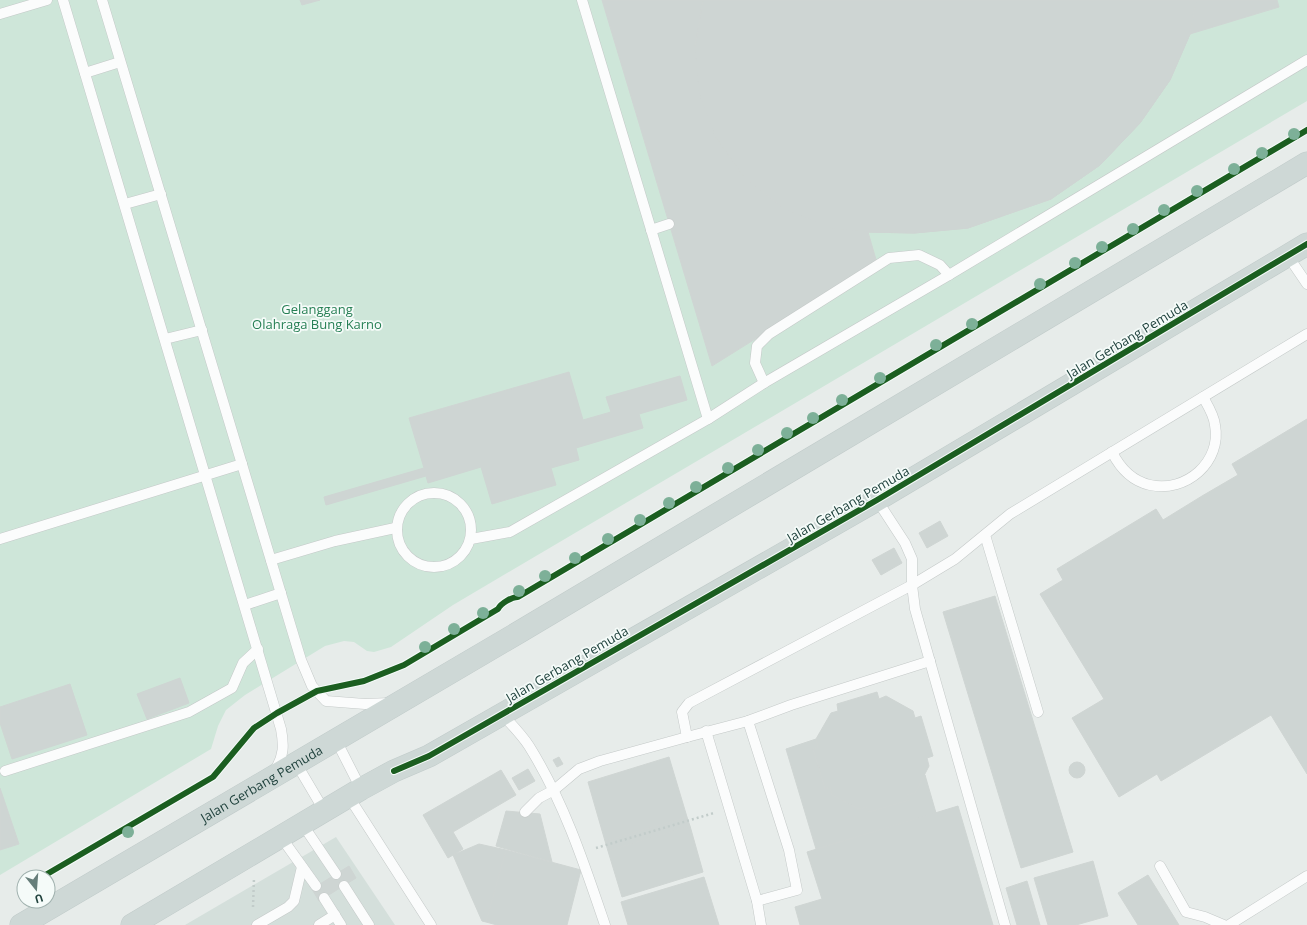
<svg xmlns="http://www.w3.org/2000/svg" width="1307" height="925" viewBox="0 0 1307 925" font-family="'Open Sans',sans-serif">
<rect width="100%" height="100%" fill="#e7ecea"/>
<!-- built -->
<path fill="#d4dfdb" d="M 336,837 L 395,925 L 185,925 Z"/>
<!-- green -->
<path fill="#cee6d9" d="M 0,0 L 1307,0 L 1307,101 L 453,605 L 391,647 L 374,652 L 367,651 L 354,642 L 344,641 L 325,646 L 245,695 L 226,710 L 218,726 L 211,749 L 0,875 Z"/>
<!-- building -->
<g fill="#ced5d3" stroke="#cfd5d3">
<path d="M 300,0 L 320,0 L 302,5 Z"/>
<path d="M 602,0 L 1277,0 L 1279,7 L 1190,34 L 1170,80 L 1140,123 L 1100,165 L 1051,199 L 968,228 L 914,233 L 868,232 L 877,263 L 712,366 Z"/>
<path d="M 703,0 L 1196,0 L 1190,34 L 1170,80 L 1140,123 L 1100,165 L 1051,199 L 968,228 L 914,233 L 868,232 L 831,228 L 784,209 L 744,177 L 715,136 L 699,93 L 695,47 Z"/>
<path d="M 569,372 L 583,420 L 611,412 L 606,397 L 680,376 L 687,400 L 639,414 L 643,428 L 576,448 L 579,460 L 551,468 L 556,485 L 492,504 L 481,467 L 428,483 L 426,476 L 326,505 L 324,497 L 424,468 L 409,418 Z"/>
<path d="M 1307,419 L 1307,774 L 1271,715 L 1161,781 L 1157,774 L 1119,797 L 1072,718 L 1104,699 L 1040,594 L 1063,580 L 1057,569 L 1156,509 L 1163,520 L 1202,496 L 1238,475 L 1232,464 Z"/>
<path d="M 940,521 L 948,536 L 927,548 L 919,533 Z"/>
<path d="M 894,548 L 902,563 L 881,575 L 872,560 Z"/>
<path d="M 995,596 L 1073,852 L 1021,868 L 943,612 Z"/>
<path d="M 180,678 L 189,703 L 147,719 L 137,694 Z"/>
<path d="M 70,684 L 87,735 L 12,759 L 0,723 L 0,707 Z"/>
<path d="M 877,692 L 879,699 L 886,696 L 913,711 L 915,718 L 921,716 L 933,756 L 927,758 L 929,766 L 915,793 L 907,795 L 909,800 L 869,812 L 867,807 L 859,809 L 832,795 L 830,787 L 825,789 L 813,749 L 818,747 L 816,739 L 831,713 L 838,711 L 837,704 Z"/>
<path d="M 816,739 L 818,747 L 813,749 L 825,789 L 830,787 L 832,795 L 859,809 L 867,807 L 869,812 L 909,800 L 907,795 L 915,793 L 925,775 L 936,813 L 816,849 L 786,749 Z"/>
<path d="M 559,757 L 563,764 L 557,767 L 553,760 Z"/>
<path d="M 669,757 L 687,817 L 605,841 L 588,782 Z"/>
<circle cx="1077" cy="770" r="8"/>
<path d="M 528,769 L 535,781 L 519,790 L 512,778 Z"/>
<path d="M 501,770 L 516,795 L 453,832 L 463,849 L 448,858 L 423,815 Z"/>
<path d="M 0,788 L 19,844 L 0,850 Z"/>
<path d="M 958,806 L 993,925 L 800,925 L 795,907 L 822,899 L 807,852 Z"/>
<path d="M 506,811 L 540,814 L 552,862 L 496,846 Z"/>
<path d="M 687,817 L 690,826 L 608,851 L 605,841 Z"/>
<path d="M 690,826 L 703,872 L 622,897 L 608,851 Z"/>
<path d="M 479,844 L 506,850 L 486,922 L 482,921 L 453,855 Z"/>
<path d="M 506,850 L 581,870 L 567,925 L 497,925 L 486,922 Z"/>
<path d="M 1093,861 L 1108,916 L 1076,925 L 1048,925 L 1034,878 Z"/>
<path d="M 349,866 L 356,878 L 319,901 L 312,889 Z"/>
<path d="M 1148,875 L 1179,925 L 1138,925 L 1118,893 Z"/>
<path d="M 704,877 L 719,925 L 628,925 L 621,902 Z"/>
<path d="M 1027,881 L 1040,925 L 1017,925 L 1006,888 Z"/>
</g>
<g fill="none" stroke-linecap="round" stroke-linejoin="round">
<!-- service casing -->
<g stroke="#c4c9c8" stroke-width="11">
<g id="service">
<path d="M 63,0 L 281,729 C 284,745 284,756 275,770"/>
<path d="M 102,0 L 301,660 L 312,686 L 326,701 L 365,704 L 390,703"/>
<path d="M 582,0 L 708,419"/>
<path d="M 0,14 L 47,0"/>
<path d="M 85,73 L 120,62"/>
<path d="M 125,204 L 161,194"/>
<path d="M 651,230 L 669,224"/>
<path d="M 1288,256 L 1307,284"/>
<path d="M 165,339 L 202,330"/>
<path d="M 764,383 L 755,363 L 757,346 L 769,334 L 889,258 L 919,255 L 940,265 L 949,275"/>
<path d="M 1112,452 C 1120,468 1132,481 1150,485 C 1186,493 1222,462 1215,425 C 1214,415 1208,406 1203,397"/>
<circle cx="434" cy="530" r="37"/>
<path d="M 877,500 L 905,543 L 912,559 L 912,585 L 915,609 L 1005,925"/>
<path d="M 985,535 L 1038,712"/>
<path d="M 0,539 L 242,464"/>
<path d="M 471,539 L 510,532 L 708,419 L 764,383 L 949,275 L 1307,60"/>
<path d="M 271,560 L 335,541 L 395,528"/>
<path d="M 245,605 L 281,593"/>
<path d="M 502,714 C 511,724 522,735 529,746 C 564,802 584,863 605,925"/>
<path d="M 748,721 L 789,850 L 797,890 L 757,901"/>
<path d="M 706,731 L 757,901 L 761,925"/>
<path d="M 687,737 L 748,721 L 791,705 L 930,661"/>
<path d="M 336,740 L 361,789"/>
<path d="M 296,763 L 325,812"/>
<path d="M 5,771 L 189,712 L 232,688 L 243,663 L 258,649"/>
<path d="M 349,797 L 431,925"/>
<path d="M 525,812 L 539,798 L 554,790 L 579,769 L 600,761 L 687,737 L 682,712 L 689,703 L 912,585 L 955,559 L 1010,514 L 1307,334"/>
<path d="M 303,825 L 336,874"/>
<path d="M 281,837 L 316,886"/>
<path d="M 1160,866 L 1186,912 L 1205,917 L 1224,925"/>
<path d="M 344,886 L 369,925"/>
<path d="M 324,898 L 341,925"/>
<path d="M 257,925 L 288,907 L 294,901 L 302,867"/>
<path d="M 319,925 L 335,915"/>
<path d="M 1229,925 L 1307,876"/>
</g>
</g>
<!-- primary casing -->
<g stroke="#c1cbca" stroke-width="23">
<g id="primary">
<path id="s1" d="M 21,925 L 521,631 L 1307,163"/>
<path d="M 132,925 L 361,789 L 394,771 L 429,756 L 877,500 L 1307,244"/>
</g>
</g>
<!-- path -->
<g stroke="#c2ccca" stroke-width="2.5" stroke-dasharray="2 3" stroke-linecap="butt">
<path d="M 596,848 L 714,813"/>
<path d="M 253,907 L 254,878"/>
</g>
<!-- service -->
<use href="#service" stroke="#fbfcfc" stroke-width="10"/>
<!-- primary -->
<use href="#primary" stroke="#ced8d6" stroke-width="22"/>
<!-- cycleway casing -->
<g stroke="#f5fbf9" stroke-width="8">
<g id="cycleway">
<path d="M 394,771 L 429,756 L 877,500 L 1307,244"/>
<path d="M 42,877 L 213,777 L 254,728 L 277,713 L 317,691 L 364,681 L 404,665 L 498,609 C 501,603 512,597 518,597 L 1307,130"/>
</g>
</g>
<!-- cycleway -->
<use href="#cycleway" stroke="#1b5e20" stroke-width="6"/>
</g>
<!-- trees -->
<g fill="#7db098">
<circle cx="1294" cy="134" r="6"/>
<circle cx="1262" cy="153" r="6"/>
<circle cx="1234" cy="169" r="6"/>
<circle cx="1197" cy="191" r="6"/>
<circle cx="1164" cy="210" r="6"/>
<circle cx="1133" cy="229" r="6"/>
<circle cx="1102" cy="247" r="6"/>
<circle cx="1075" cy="263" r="6"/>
<circle cx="1040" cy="284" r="6"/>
<circle cx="972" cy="324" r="6"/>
<circle cx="936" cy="345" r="6"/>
<circle cx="880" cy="378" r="6"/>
<circle cx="842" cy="400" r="6"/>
<circle cx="813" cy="418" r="6"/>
<circle cx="787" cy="433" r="6"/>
<circle cx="758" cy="450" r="6"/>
<circle cx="728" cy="468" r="6"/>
<circle cx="696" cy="487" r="6"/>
<circle cx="669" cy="503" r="6"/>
<circle cx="640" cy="520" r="6"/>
<circle cx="608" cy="539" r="6"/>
<circle cx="575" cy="558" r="6"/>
<circle cx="545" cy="576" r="6"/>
<circle cx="519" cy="591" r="6"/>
<circle cx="483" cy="613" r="6"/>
<circle cx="454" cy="629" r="6"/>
<circle cx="425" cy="647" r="6"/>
<circle cx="128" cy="832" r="6"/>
</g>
<g text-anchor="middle" stroke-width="3.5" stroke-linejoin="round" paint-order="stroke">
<!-- park labels -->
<g font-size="13" fill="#267f54" stroke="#f5fbf9">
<text x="317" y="314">Gelanggang<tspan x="317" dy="15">Olahraga Bung Karno</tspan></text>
</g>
<!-- street labels -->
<g font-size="13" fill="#21433e" stroke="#f5fbf9">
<text transform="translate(1127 339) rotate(-31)" y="5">Jalan Gerbang Pemuda</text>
<text transform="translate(848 504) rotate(-30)" y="5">Jalan Gerbang Pemuda</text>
<text transform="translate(567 664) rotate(-30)" y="5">Jalan Gerbang Pemuda</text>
<text dy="5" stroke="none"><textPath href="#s1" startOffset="279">Jalan Gerbang Pemuda</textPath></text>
</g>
</g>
<!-- north arrow -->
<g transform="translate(36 889) rotate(163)"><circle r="19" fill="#f5fbf9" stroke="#a0b1ae"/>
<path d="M0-3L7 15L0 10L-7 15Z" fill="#667e7a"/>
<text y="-6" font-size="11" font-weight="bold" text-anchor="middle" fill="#21433e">U</text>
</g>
</svg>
